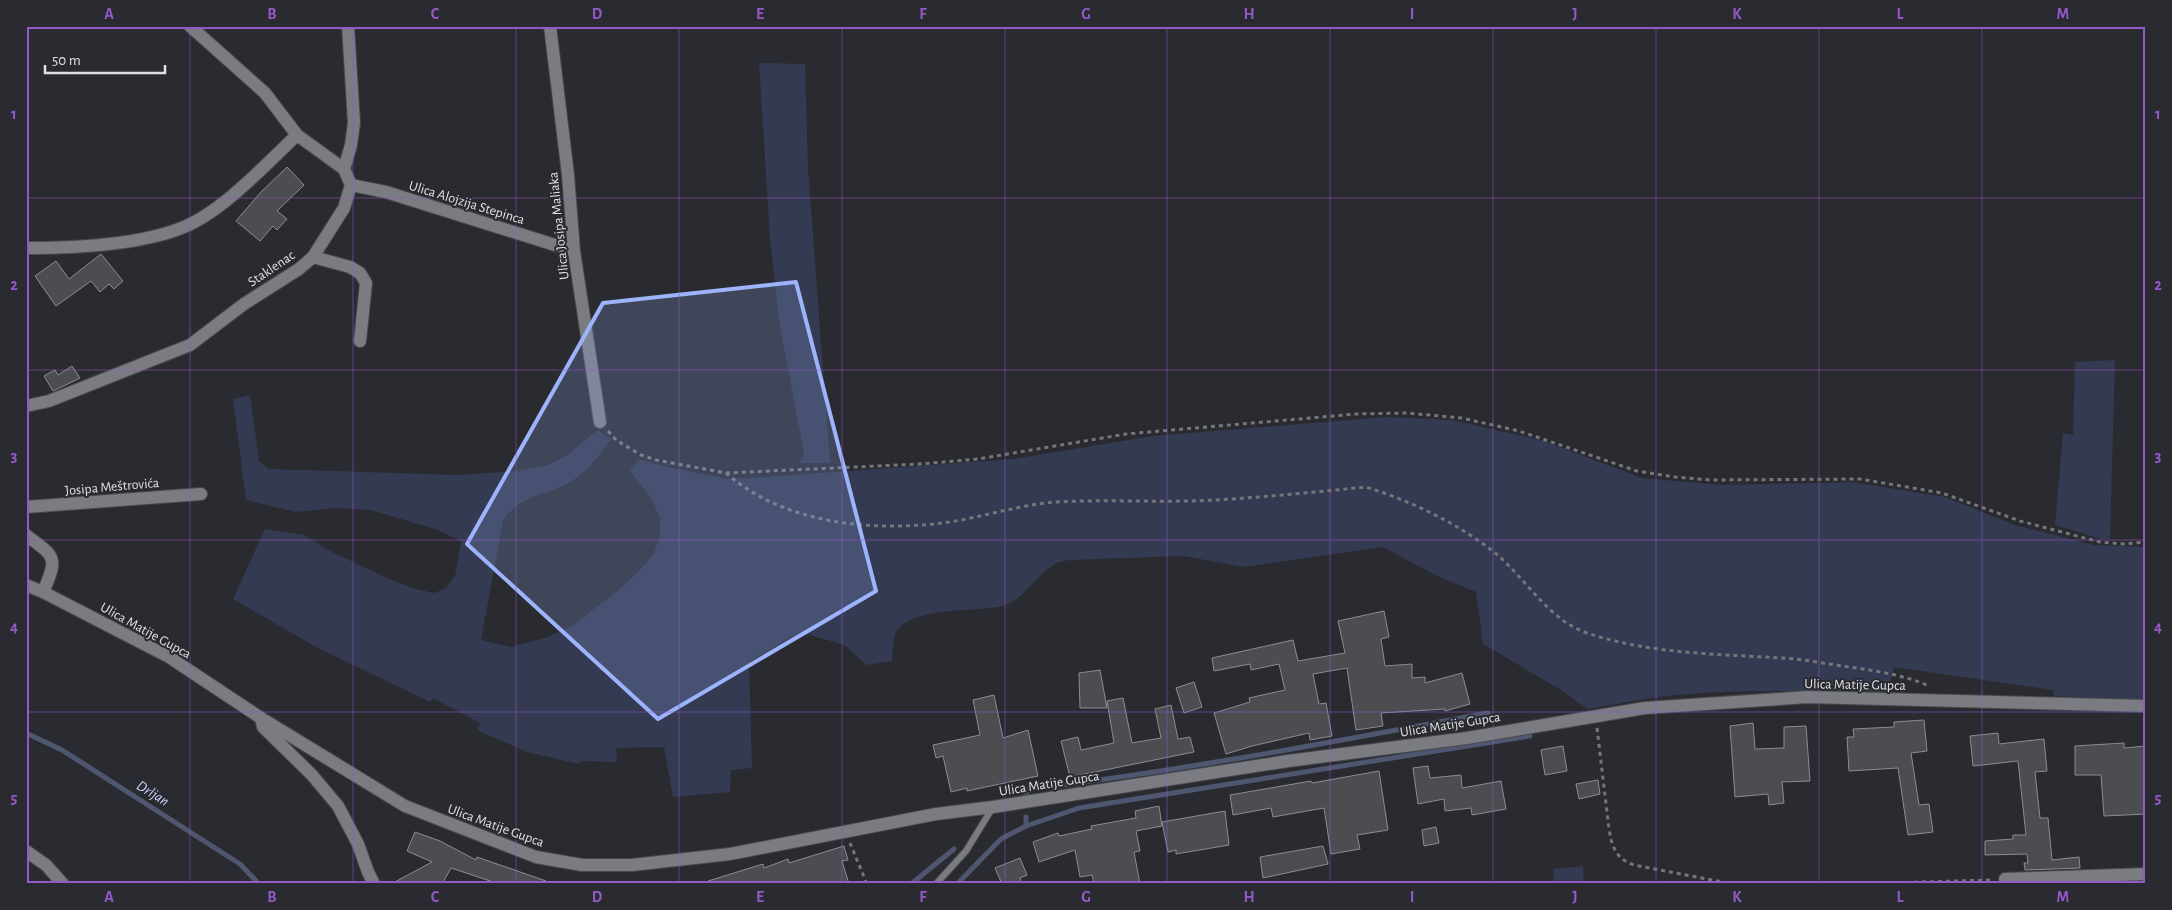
<svg xmlns="http://www.w3.org/2000/svg" width="2172" height="910" viewBox="0 0 2172 910" font-family="'Alegreya Sans',sans-serif">
<rect width="100%" height="100%" fill="#2a2b30"/>
<!-- green -->
<g fill="#333a51">
<path d="M 759,63 L 805,64 L 808,168 L 830,463 L 799,463 L 804,455 L 803,447 L 780,327 L 770,240 Z"/>
<path d="M 2115,360 L 2110,539 L 2101,539 L 2055,525 L 2063,433 L 2073,435 L 2075,362 Z"/>
<path d="M 250,395 L 259,461 L 269,469 L 457,475 L 518,471 L 548,465 L 566,456 L 598,430 L 611,439 C 598,456 587,473 568,483 C 543,497 520,494 503,521 L 481,640 L 510,647 L 545,638 L 572,626 L 620,589 L 642,568 L 654,553 L 660,537 L 660,518 L 653,501 L 630,470 L 639,459 L 667,467 L 728,479 L 779,476 L 1013,459 L 1153,436 L 1386,417 L 1451,420 L 1541,440 L 1642,478 L 1722,485 L 1853,482 L 1945,497 L 2015,525 L 2094,545 L 2146,547 L 2146,700 L 2054,696 L 2053,690 L 1894,667 L 1887,695 C 1822,691 1755,689 1689,694 C 1655,696 1621,704 1587,709 L 1561,690 L 1483,644 L 1476,592 L 1437,576 L 1383,547 L 1244,567 L 1183,556 L 1070,560 C 1064,561 1056,562 1052,566 C 1034,578 1024,600 1002,606 C 976,613 907,605 895,635 C 892,642 893,654 892,661 L 866,665 L 845,645 L 806,634 L 792,636 L 749,662 L 752,768 L 731,770 L 730,792 L 673,797 L 664,747 L 616,748 L 617,762 L 582,761 L 579,764 L 527,752 L 477,730 L 480,723 L 433,698 L 430,702 L 316,647 L 233,599 L 265,529 L 304,535 L 330,551 L 387,578 L 416,589 L 434,593 L 446,588 L 455,576 L 461,541 L 438,530 L 371,510 L 336,508 L 296,512 L 246,500 L 233,399 Z"/>
<path d="M 1583,866 L 1584,884 L 1554,884 L 1553,869 Z"/>
</g>
<g fill="none" stroke-linecap="round" stroke-linejoin="round">
<!-- stream -->
<g stroke="#4f5770" stroke-width="5">
<path d="M 26,733 L 62,750 L 240,864 L 259,884"/>
<path d="M 1026,794 L 1029,789 C 1183,771 1336,741 1488,713"/>
<path d="M 1026,817 L 1026,826"/>
<path d="M 911,884 L 954,849"/>
<path d="M 957,884 L 1001,839 L 1026,826 L 1079,808 L 1530,736"/>
</g>
</g>
<!-- building -->
<g fill="#4b4d51" stroke="#8b8d92">
<path d="M 287,167 L 304,185 L 277,211 L 287,219 L 277,230 L 273,226 L 260,241 L 236,221 L 261,192 Z"/>
<path d="M 101,254 L 123,281 L 114,289 L 109,284 L 100,292 L 91,281 L 56,306 L 35,276 L 56,261 L 69,279 Z"/>
<path d="M 72,366 L 80,378 L 53,391 L 44,376 L 55,370 L 58,375 Z"/>
<path d="M 1384,611 L 1389,637 L 1381,639 L 1385,666 L 1412,664 L 1412,678 L 1425,677 L 1425,683 L 1462,673 L 1470,704 L 1445,711 L 1445,709 L 1381,713 L 1383,726 L 1356,730 L 1347,668 L 1313,674 L 1319,704 L 1326,703 L 1332,736 L 1310,740 L 1309,733 L 1252,746 L 1226,754 L 1214,713 L 1250,702 L 1249,698 L 1285,690 L 1279,664 L 1251,670 L 1250,664 L 1214,671 L 1212,658 L 1293,640 L 1298,661 L 1345,653 L 1338,621 Z"/>
<path d="M 1100,670 L 1107,708 L 1080,708 L 1079,673 Z"/>
<path d="M 1194,682 L 1202,707 L 1184,713 L 1176,688 Z"/>
<path d="M 994,695 L 1003,738 L 1028,730 L 1038,776 L 967,791 L 967,788 L 951,792 L 943,756 L 936,758 L 933,745 L 980,735 L 973,700 Z"/>
<path d="M 1123,698 L 1132,743 L 1161,738 L 1155,709 L 1171,705 L 1178,739 L 1190,737 L 1194,752 L 1070,777 L 1061,741 L 1078,737 L 1081,750 L 1114,743 L 1107,701 Z"/>
<path d="M 1924,720 L 1927,751 L 1911,753 L 1919,805 L 1929,804 L 1933,832 L 1908,835 L 1898,768 L 1849,771 L 1847,737 L 1854,737 L 1853,729 L 1894,727 L 1894,722 Z"/>
<path d="M 1753,723 L 1755,749 L 1784,748 L 1784,727 L 1806,726 L 1810,781 L 1782,782 L 1784,803 L 1769,805 L 1768,794 L 1735,797 L 1730,726 Z"/>
<path d="M 1998,733 L 1999,744 L 2044,739 L 2047,771 L 2035,772 L 2040,818 L 2048,818 L 2052,860 L 2079,857 L 2080,868 L 2025,870 L 2024,863 L 2028,863 L 2027,854 L 1985,855 L 1985,841 L 2013,839 L 2013,835 L 2026,835 L 2018,761 L 1973,766 L 1970,736 Z"/>
<path d="M 2124,743 L 2124,748 L 2146,746 L 2146,814 L 2104,816 L 2101,775 L 2075,775 L 2075,746 Z"/>
<path d="M 1563,746 L 1567,771 L 1545,775 L 1541,750 Z"/>
<path d="M 1428,766 L 1430,778 L 1461,775 L 1462,788 L 1501,781 L 1506,809 L 1472,815 L 1471,808 L 1445,811 L 1444,799 L 1418,804 L 1413,768 Z"/>
<path d="M 1379,771 L 1388,830 L 1357,835 L 1360,849 L 1331,854 L 1324,808 L 1273,817 L 1271,808 L 1233,815 L 1230,795 L 1311,781 L 1312,783 Z"/>
<path d="M 1598,780 L 1600,794 L 1579,799 L 1576,784 Z"/>
<path d="M 1159,806 L 1162,826 L 1136,831 L 1140,851 L 1134,852 L 1140,884 L 1094,884 L 1092,875 L 1080,877 L 1075,850 L 1039,862 L 1033,842 L 1058,833 L 1059,836 L 1092,829 L 1091,826 L 1136,818 L 1135,811 Z"/>
<path d="M 1225,811 L 1229,845 L 1176,854 L 1176,850 L 1168,852 L 1162,822 Z"/>
<path d="M 1436,827 L 1439,843 L 1424,846 L 1422,830 Z"/>
<path d="M 415,832 L 440,841 L 476,860 L 477,857 L 546,881 L 546,884 L 499,884 L 451,868 L 442,884 L 391,884 L 432,862 L 407,851 Z"/>
<path d="M 844,846 L 848,860 L 842,861 L 849,884 L 709,884 L 708,881 L 763,864 L 764,868 L 788,859 L 789,863 Z"/>
<path d="M 1323,846 L 1328,864 L 1263,878 L 1260,857 Z"/>
<path d="M 1020,858 L 1027,875 L 1020,878 L 1022,884 L 1002,884 L 995,868 Z"/>
</g>
<g fill="none" stroke-linecap="round" stroke-linejoin="round">
<!-- service casing -->
<g stroke="#48494d" stroke-width="8">
<path id="service" d="M 936,884 L 966,851 L 993,807"/>
</g>
<!-- minor casing -->
<g stroke="#48494d" stroke-width="14">
<g id="minor">
<path d="M 190,26 L 265,93 L 297,135"/>
<path d="M 550,26 L 568,175 L 574,251 L 600,422"/>
<path d="M 351,185 L 386,192 L 574,251"/>
<path d="M 26,248 C 73,248 141,245 184,227 C 224,210 265,165 297,135 L 344,169"/>
<path d="M 313,257 L 350,267 L 360,273 L 366,283 L 360,341"/>
<path d="M 26,406 L 49,401 L 190,345 L 244,304 L 299,269 L 313,257 L 344,208 L 351,185 L 344,169 L 351,145 L 354,123 L 348,26"/>
<path d="M 26,507 L 201,494"/>
<path d="M 26,535 C 55,557 59,556 43,592"/>
<path d="M 261,718 L 263,727 L 312,775 L 338,806 L 358,844 L 368,872 L 374,884"/>
<path d="M 26,851 L 46,865 L 63,884"/>
<path d="M 2005,879 L 2146,874"/>
</g>
</g>
<!-- tertiary casing -->
<g stroke="#48494d" stroke-width="14">
<path id="tertiary" d="M 26,585 L 43,592 L 169,657 L 261,718 L 405,806 L 536,857 L 582,865 L 632,865 L 730,854 L 936,814 L 993,807 L 1288,761 L 1467,738 L 1645,708 L 1808,697 L 2146,706"/>
</g>
<!-- path -->
<g stroke="#75767a" stroke-width="3" stroke-dasharray="4 4" stroke-linecap="butt">
<path d="M 608,431 L 616,440 L 641,455 L 656,460 L 726,473 L 920,464 L 978,459 L 1126,434 L 1356,414 L 1407,413 L 1462,418 L 1519,431 L 1637,471 L 1675,477 L 1710,480 L 1860,479 L 1942,493 L 2020,521 L 2100,542 L 2123,544 L 2146,542"/>
<path d="M 726,473 C 782,522 863,531 934,524 C 975,520 1015,505 1056,502 C 1109,499 1163,503 1215,500 C 1266,497 1316,492 1366,487 C 1411,501 1457,523 1494,552 C 1526,578 1547,619 1587,633 C 1650,654 1717,654 1782,658 C 1802,659 1822,663 1842,666 C 1871,670 1900,674 1927,685"/>
<path d="M 1597,728 L 1609,829 C 1612,847 1616,859 1634,865 L 1733,884"/>
<path d="M 850,843 L 867,884"/>
<path d="M 1850,884 L 1992,880"/>
</g>
<!-- service -->
<use href="#service" stroke="#7a7c81" stroke-width="6"/>
<!-- minor -->
<use href="#minor" stroke="#7a7c81" stroke-width="12"/>
<!-- tertiary -->
<use href="#tertiary" stroke="#7a7c81" stroke-width="12"/>
</g>
<!-- marked area -->
<path fill="#9db4fd" fill-opacity="0.2" stroke="#9db4fd" stroke-width="4" stroke-linejoin="round" d="M 796,282 L 876,591 L 658,719 L 467,544 L 603,303 Z"/>
<!-- grid -->
<path fill="none" stroke="#9459c8" stroke-width="1" stroke-opacity="0.55" d="M 190,26 L 190,884M 353,26 L 353,884M 516,26 L 516,884M 679,26 L 679,884M 842,26 L 842,884M 1005,26 L 1005,884M 1167,26 L 1167,884M 1330,26 L 1330,884M 1493,26 L 1493,884M 1656,26 L 1656,884M 1819,26 L 1819,884M 1982,26 L 1982,884M 26,198 L 2146,198M 26,370 L 2146,370M 26,540 L 2146,540M 26,712 L 2146,712"/>
<g text-anchor="middle" stroke-width="4" stroke-linejoin="round" paint-order="stroke">
<!-- street labels -->
<g font-size="14" fill="#e0e1e4" stroke="#2a2b30">
<text transform="translate(467 202) rotate(17)" y="5">Ulica Alojzija Stepinca</text>
<text transform="translate(558 226) rotate(-96)" y="5">Ulica Josipa Maliaka</text>
<text transform="translate(271 268) rotate(-34)" y="5">Staklenac</text>
<text transform="translate(112 486) rotate(-5)" y="5">Josipa Meštrovića</text>
<text transform="translate(146 630) rotate(29)" y="5">Ulica Matije Gupca</text>
<text transform="translate(1855 684) rotate(1)" y="5">Ulica Matije Gupca</text>
<text transform="translate(1450 724) rotate(-9)" y="5">Ulica Matije Gupca</text>
<text transform="translate(1049 783) rotate(-9)" y="5">Ulica Matije Gupca</text>
<text transform="translate(496 825) rotate(20)" y="5">Ulica Matije Gupca</text>
</g>
<!-- water labels -->
<g font-size="15" font-style="italic" fill="#c8d6fe" stroke="#2a2b30">
<text transform="translate(153 793) rotate(32)" y="5">Drljan</text>
</g>
</g>
<!-- border -->
<rect width="2172" height="910" fill="none" stroke="#2a2b30" stroke-width="55"/>
<!-- scale -->
<path d="M45 65v8h120v-8" fill="none" stroke="#e0e1e4" stroke-width="2.5"/>
<text x="52" y="65" font-size="15" fill="#e0e1e4" stroke="#2a2b30" stroke-width="4" paint-order="stroke">50 m</text>
<rect x="28" y="28" width="2116" height="854" fill="none" stroke="#9459c8" stroke-width="2"/>
<g font-size="16" text-anchor="middle" font-weight="bold" fill="#9459c8">
<text x="109" y="19">A</text>
<text x="272" y="19">B</text>
<text x="435" y="19">C</text>
<text x="597" y="19">D</text>
<text x="760" y="19">E</text>
<text x="923" y="19">F</text>
<text x="1086" y="19">G</text>
<text x="1249" y="19">H</text>
<text x="1412" y="19">I</text>
<text x="1575" y="19">J</text>
<text x="1737" y="19">K</text>
<text x="1900" y="19">L</text>
<text x="2063" y="19">M</text>
<text x="14" y="119">1</text>
<text x="2158" y="119">1</text>
<text x="14" y="290">2</text>
<text x="2158" y="290">2</text>
<text x="14" y="461">3</text>
<text x="2158" y="461">3</text>
<text x="14" y="632">4</text>
<text x="2158" y="632">4</text>
<text x="14" y="803">5</text>
<text x="2158" y="803">5</text>
<text x="109" y="902">A</text>
<text x="272" y="902">B</text>
<text x="435" y="902">C</text>
<text x="597" y="902">D</text>
<text x="760" y="902">E</text>
<text x="923" y="902">F</text>
<text x="1086" y="902">G</text>
<text x="1249" y="902">H</text>
<text x="1412" y="902">I</text>
<text x="1575" y="902">J</text>
<text x="1737" y="902">K</text>
<text x="1900" y="902">L</text>
<text x="2063" y="902">M</text>
</g>
</svg>
